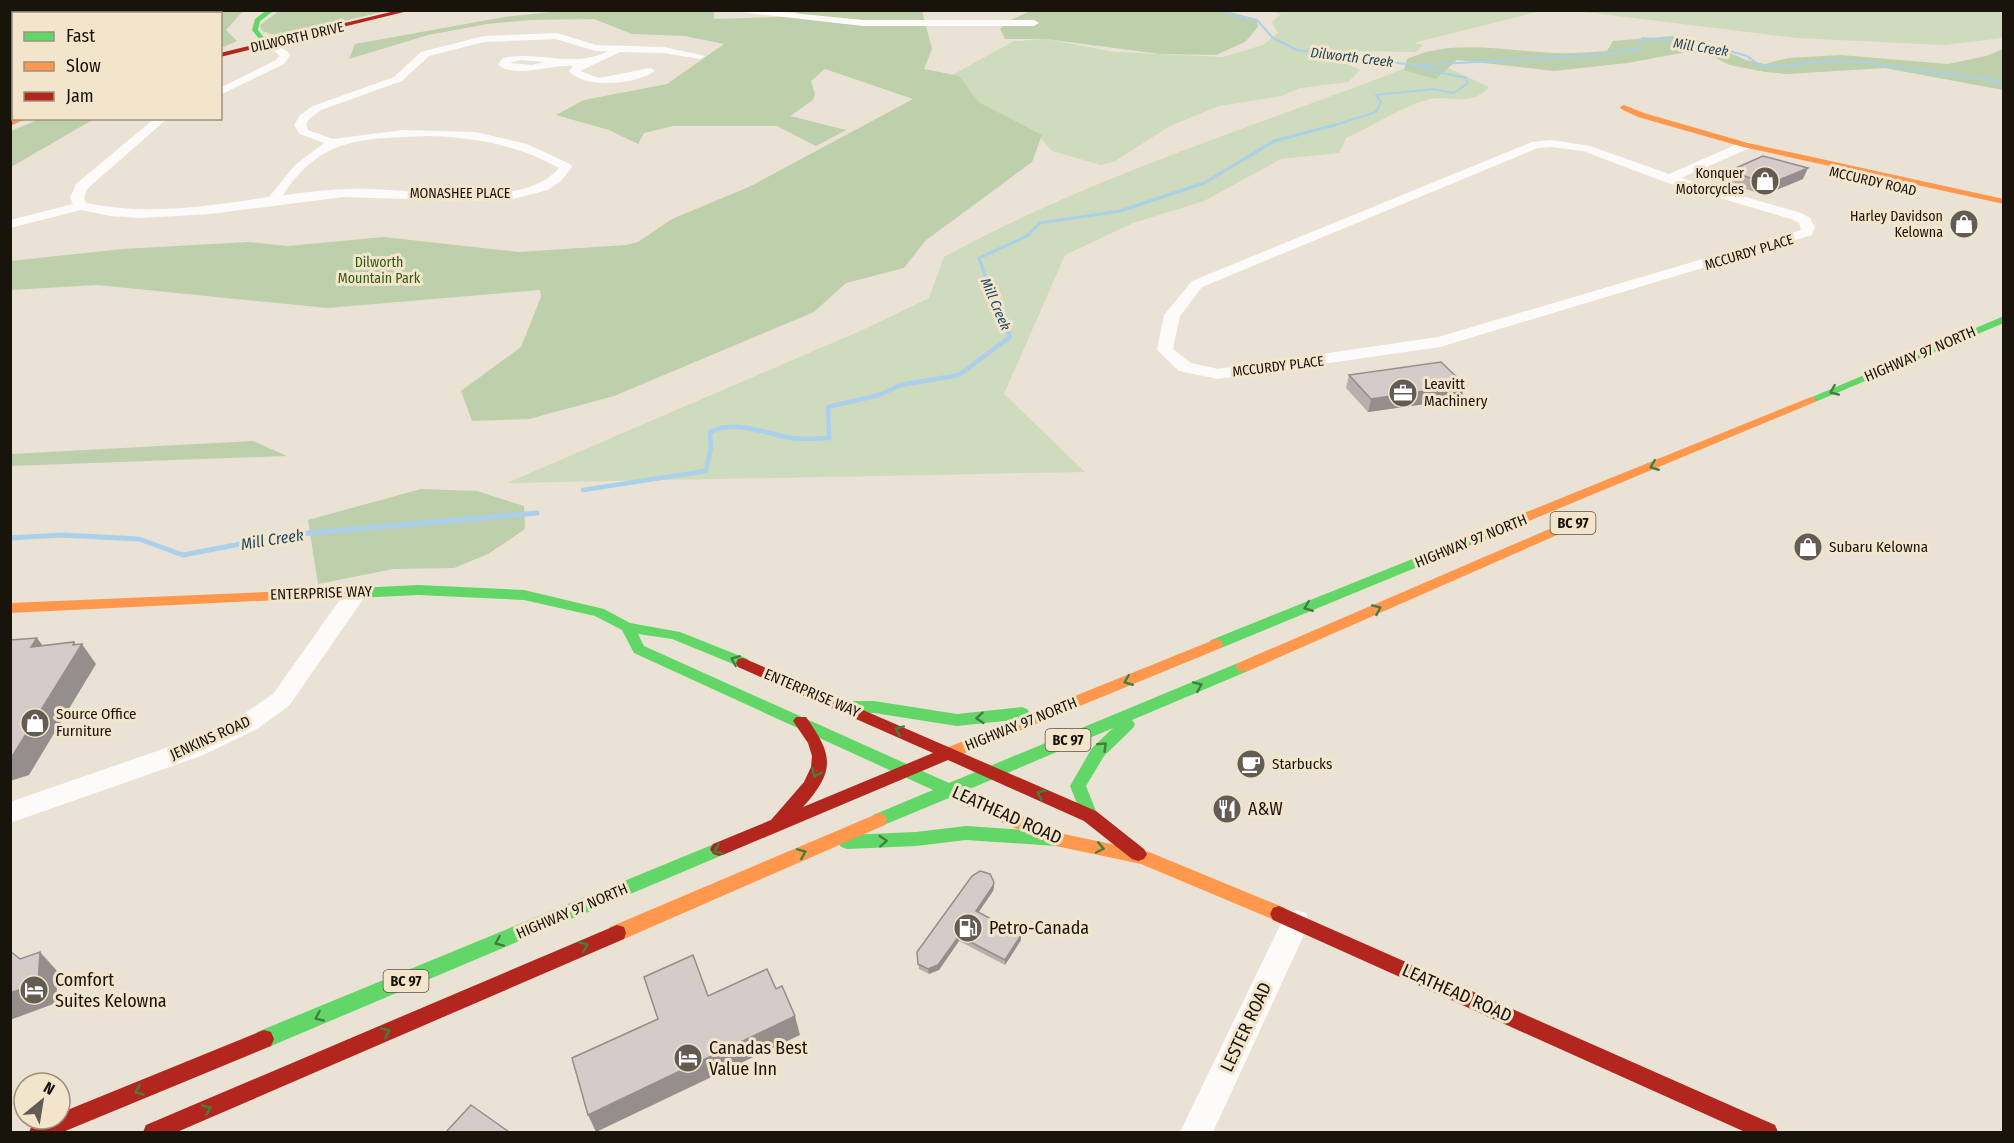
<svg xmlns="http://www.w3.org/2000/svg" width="2014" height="1143" viewBox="0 0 2014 1143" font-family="'Fira Sans Condensed',sans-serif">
<rect width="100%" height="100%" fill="#eae2d5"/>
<!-- green -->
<g fill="#cedbbd">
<path d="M 1271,11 L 1541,11 L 1414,43 L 1423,45 L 1416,52 L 1351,51 L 1328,56 L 1360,70 L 1348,82 L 1300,88 L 1281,96 L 1219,106 L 1170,126 L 1115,161 L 1101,165 L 1052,151 L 1041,138 L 980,103 L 961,78 L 952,75 L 1014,41 L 1046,39 L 1114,52 L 1223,57 L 1263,45 L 1278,33 L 1272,22 L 1281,14 Z"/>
<path d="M 1577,11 L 2003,11 L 2003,38 L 1944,45 L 1797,38 Z"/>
<path d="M 1429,59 L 1489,87 C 1471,108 1450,94 1427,100 C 1401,107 1371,127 1346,138 L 1339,153 L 1281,159 L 1204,201 L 1133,223 L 1065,255 L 1004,394 L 1085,472 L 507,483 L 867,328 L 929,298 L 944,257 C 1097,173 1267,123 1429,59 Z"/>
</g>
<!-- forest -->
<g fill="#bdcfab">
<path d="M 570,10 L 714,10 L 714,19 L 781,17 L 806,10 L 922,11 L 932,49 L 924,69 L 959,76 L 980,103 L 1042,135 L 1032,162 L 925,241 L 904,268 L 846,283 L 814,312 L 614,396 L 529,419 L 472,421 L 461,391 L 521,347 L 541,297 L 540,290 L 327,308 L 97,285 L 11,290 L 10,261 L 123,249 L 248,242 L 287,246 L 384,237 L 519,252 L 626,245 L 638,242 L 672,219 L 751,186 L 913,99 L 825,69 L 811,81 L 815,94 L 813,100 L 790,116 L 846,130 L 816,146 L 777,126 L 673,126 L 644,133 L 638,144 L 609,130 L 556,115 L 584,100 L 667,84 L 724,44 L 685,36 L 632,34 L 594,19 L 530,20 L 487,24 L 428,35 L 349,59 L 355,44 L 504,17 Z"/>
<path d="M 1032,10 L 1226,11 L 1257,19 L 1258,27 L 1245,42 L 1216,55 L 1160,54 L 1046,39 L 1005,39 L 1000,29 L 1006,22 Z"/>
<path d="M 195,11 L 195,10 L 251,11 L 243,11 L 226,30 L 237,41 L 221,48 L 220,14 L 186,13 Z"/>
<path d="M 279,11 L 387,11 L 278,36 L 262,31 L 260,25 Z"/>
<path d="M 1673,36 L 1700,40 L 1746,60 L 1765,64 L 1788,58 L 1841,55 L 1948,64 L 1986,56 L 2003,49 L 2003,90 L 1885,68 L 1787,74 L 1765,72 L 1730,65 L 1706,53 L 1687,52 L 1627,63 L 1554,71 L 1457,60 L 1436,79 L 1404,70 L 1407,59 C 1452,38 1507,51 1555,53 C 1572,54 1589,52 1607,51 L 1613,41 Z"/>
<path d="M 42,118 L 94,119 L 11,167 L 11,131 Z"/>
<path d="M 253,441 L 287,456 L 11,466 L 11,454 Z"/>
<path d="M 421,489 L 477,491 L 524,506 L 525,529 L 488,554 L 454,568 L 393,569 L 318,584 L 308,520 Z"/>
</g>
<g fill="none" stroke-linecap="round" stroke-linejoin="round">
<!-- stream-far3 -->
<g stroke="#aad0eb" stroke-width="2">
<path d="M 1223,10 L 1234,16 L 1257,20 L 1273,38 L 1297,50 L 1421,66"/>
<path d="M 1440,64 L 1585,56 L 1639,49 L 1642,38 L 1699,42 L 1747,56 L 1759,65 L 1770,67 L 1832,61 L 1860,62 L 2004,82"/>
<path d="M 1329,127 L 1376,112 L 1381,102 L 1376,95 L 1433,89 L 1454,93 L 1467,84 L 1466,78 L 1424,69 L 1421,66 L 1436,65"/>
</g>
<!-- stream-far2 -->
<path stroke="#aad0eb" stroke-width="3" d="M 990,291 L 979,258 L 1027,236 L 1040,223 L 1120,211 L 1204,183 L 1274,141 L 1335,125"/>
<!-- stream-far1 -->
<path stroke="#aad0eb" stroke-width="4.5" d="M 583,490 L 706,471 L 711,447 L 710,432 C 738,419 764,434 792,438 C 804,440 817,438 829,438 L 828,407 L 879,395 L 901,385 L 959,375 L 1010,337 L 989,290"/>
<!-- stream -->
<path stroke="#aad0eb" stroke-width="5" d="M 10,538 L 62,535 L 139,539 L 183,555 L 287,535 L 537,513"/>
<!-- street -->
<g fill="#fcfbf9" fill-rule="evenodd">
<path d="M 32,10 L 52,10 L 44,14 L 24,14 Z"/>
<path d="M 123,10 L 140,10 L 116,14 Z"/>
<path d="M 723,10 L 761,10 L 863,20 L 1034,20 L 1039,23 L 1034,26 L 863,26 Z"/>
<rect x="10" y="30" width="4" height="6"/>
<path d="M 557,33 L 596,45 L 664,47 L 705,56 L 700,59 L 664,53 L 620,52 L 580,71 L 599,78 L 650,68 L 655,71 C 637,84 585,90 569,71 L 573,66 C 552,64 516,79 498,65 L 503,58 C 539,50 574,69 608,51 L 595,51 L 556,39 L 484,42 L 429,56 L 402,81 L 321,110 L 309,119 L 306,125 L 308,130 L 333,139 L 403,130 L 475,132 L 527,144 L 570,164 L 572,167 L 561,181 L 548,190 L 513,199 L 465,201 L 343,197 L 210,214 L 142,218 L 110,216 L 81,210 L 10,228 L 10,220 L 73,204 L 70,198 L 76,184 L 155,118 L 168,118 L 87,189 L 84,198 L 86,203 C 147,216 208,206 269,197 L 295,165 L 324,143 L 300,134 L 294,125 L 300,115 L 313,106 L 394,77 L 421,52 L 484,36 ZM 521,60 L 544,62 L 532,65 L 510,63 ZM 427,136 C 475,137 517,145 559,168 C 523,211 417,189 367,189 C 339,188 311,192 283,195 C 322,136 363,139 427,136 Z"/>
<path d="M 266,40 L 272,40 L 289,53 L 290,55 L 284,64 L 220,95 L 220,88 L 276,60 L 280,56 L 266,44 Z"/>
<path d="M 1551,140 L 1590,146 L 1669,174 L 1742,142 L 1750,142 L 1750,148 L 1681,178 L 1801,213 L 1810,218 L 1815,227 L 1812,235 L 1440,347 L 1218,379 L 1179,371 L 1157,350 L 1164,315 L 1192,281 L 1532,142 ZM 1551,147 L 1583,151 L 1665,182 L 1791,219 L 1799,223 L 1801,230 L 1438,337 L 1218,369 L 1191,363 L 1173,349 L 1180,316 L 1202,287 L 1538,148 Z"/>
<path d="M 357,585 L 365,587 L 368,592 L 289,706 L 257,729 L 201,756 L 10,823 L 10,802 L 183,742 L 239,717 L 273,694 L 349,587 Z"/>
<path d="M 1296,910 L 1306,913 L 1310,922 L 1213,1132 L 1180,1132 L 1286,913 Z"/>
</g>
<!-- fast -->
<g fill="#63d668" fill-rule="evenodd">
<path d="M 267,10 L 275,10 L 260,21 L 258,30 L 265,39 L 271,41 L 269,44 L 261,41 L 252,30 L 255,19 Z"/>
<path d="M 2004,316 L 2004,323 L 1815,402 L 1807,402 L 1805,400 Z"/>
<path d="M 1512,519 L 1518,523 L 1517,526 L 1221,648 L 1211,648 L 1209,644 L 1211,640 Z"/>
<path d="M 418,585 L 524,590 L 604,609 L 630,623 L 680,632 L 748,659 L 750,663 L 748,667 L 743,668 L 672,639 L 638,634 L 644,646 L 949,783 L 1238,663 L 1248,663 L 1250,667 L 1248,671 L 1132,720 L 1135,724 L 1133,728 L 1104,756 L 1086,786 L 1098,816 L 1096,821 L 1090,823 L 1084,821 L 1070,786 L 1092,748 L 1113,728 L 965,791 L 1011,811 L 1013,816 L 1011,821 L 1005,823 L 999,821 L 949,798 L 879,827 L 873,825 L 871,820 L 873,815 L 933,790 L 634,653 L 622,630 L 595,616 L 524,600 L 418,595 L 335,599 L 328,594 L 335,589 Z"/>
<path d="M 847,701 L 874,701 L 957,714 L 1022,707 L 1027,709 L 1030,713 L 1027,717 L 1022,719 L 957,726 L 874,713 L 842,711 L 839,707 L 842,703 Z"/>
<path d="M 966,826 L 1056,832 L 1062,834 L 1065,839 L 1062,844 L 1056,846 L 966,840 L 916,846 L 847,849 L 841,847 L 838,842 L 841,837 L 847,835 L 916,832 Z"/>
<path d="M 719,842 L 725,844 L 728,849 L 725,854 L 271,1046 L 264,1048 L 257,1046 L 254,1039 L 257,1032 Z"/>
</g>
<!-- slow -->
<g fill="#ff974d" fill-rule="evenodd">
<path d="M 1624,105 L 1644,113 L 1748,143 L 2004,199 L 2004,204 L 1743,147 L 1638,117 L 1621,109 L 1620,107 Z"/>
<path d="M 17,118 L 28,118 L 10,126 L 10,121 Z"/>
<path d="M 1811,397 L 1815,398 L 1815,402 L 1517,526 L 1512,527 L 1506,523 L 1507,520 Z"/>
<path d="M 1568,521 L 1574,525 L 1573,528 L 1248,671 L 1238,671 L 1236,667 L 1238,663 Z"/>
<path d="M 335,589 L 340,591 L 342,594 L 340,597 L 10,613 L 10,603 Z"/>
<path d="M 1216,639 L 1221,640 L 1223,644 L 1221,648 L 953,758 L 947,760 L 941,758 L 939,754 L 941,750 Z"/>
<path d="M 1005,809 L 1059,833 L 1149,852 L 1285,908 L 1288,914 L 1285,920 L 1279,922 L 1141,864 L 1056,846 L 999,821 L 997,816 L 999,811 Z"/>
<path d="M 879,813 L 885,815 L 887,820 L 885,825 L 624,939 L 617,941 L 610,939 L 608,933 L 610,927 Z"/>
</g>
<!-- jam -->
<g fill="#b3261e" fill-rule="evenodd">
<path d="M 399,10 L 412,10 L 220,57 L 220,53 Z"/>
<path d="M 743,658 L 1096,811 L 1144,849 L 1147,854 L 1144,859 L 1138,861 L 1132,859 L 1084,821 L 948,760 L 725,854 L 719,856 L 713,854 L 710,849 L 713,844 L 771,820 L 804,782 L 811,767 L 812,756 L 808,743 L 793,721 L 796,717 L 806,717 C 833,755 836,770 803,807 L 933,753 L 738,667 L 736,663 L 738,659 Z"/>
<path d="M 1279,906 L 1775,1125 L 1778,1132 L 1745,1132 L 1273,920 L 1270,914 L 1273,908 Z"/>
<path d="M 617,925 L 624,927 L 626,933 L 624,939 L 177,1132 L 143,1132 L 146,1125 Z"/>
<path d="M 264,1030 L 271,1032 L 274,1039 L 271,1046 L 63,1132 L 29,1132 L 32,1125 L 45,1119 L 60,1119 L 60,1113 Z"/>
</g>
</g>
<!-- wall -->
<g fill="#b7afac">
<path d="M 1729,171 L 1803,179 L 1764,195 L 1725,182 Z"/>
<path d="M 1349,375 L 1465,385 L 1461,399 L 1368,412 L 1346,388 Z"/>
<path d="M 994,887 L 993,891 L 978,913 L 1021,935 L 1021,940 L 1005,965 L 959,941 L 939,970 L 929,974 L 919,969 L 917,952 Z"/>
</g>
<!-- shaded-wall -->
<g fill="#958e8c">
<path d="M 1808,168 L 1803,179 L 1764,195 L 1769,184 Z"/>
<path d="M 1465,385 L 1461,399 L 1368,412 L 1371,399 Z"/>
<path d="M 37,638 L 51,657 L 31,647 Z"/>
<path d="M 74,642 L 79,649 L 82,644 L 96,664 L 29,775 L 10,781 L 10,756 Z"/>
<path d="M 994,882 L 994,887 L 993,891 L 976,916 L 976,911 Z"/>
<path d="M 1021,935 L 1021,940 L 1005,965 L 1005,960 Z"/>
<path d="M 959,936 L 959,941 L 939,970 L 929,974 L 928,969 Z"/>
<path d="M 40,952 L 58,972 L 56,1003 L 10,1020 L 10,993 Z"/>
<path d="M 795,1016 L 800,1035 L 596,1132 L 588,1115 Z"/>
</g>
<!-- building -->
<g fill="#d5cbc8" stroke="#958e8c" stroke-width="1.5">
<path d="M 1763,156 L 1808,168 L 1769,184 L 1729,171 Z"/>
<path d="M 1441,362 L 1465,385 L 1371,399 L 1349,375 Z"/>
<path d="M 37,638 L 31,647 L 74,642 L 73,645 L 82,644 L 13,755 L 10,756 L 10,640 Z"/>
<path d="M 980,871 L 990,874 L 994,882 L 993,886 L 976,911 L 1021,935 L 1005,960 L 959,936 L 938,965 L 928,969 L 918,964 L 917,952 L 972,876 Z"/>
<path d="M 10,951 L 20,959 L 40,952 L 38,983 L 10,993 Z"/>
<path d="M 693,955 L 708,996 L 767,969 L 776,989 L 782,986 L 795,1016 L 588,1115 L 572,1058 L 658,1019 L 644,977 Z"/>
<path d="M 471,1105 L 509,1132 L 446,1132 Z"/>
</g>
<!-- one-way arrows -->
<defs><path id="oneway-chevron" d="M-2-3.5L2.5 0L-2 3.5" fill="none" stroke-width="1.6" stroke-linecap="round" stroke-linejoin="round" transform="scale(1.5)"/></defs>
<g stroke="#427f3e">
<use href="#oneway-chevron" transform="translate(1834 391) rotate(157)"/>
<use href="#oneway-chevron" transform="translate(1654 466) rotate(158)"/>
<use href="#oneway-chevron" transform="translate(1308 607) rotate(158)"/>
<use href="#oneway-chevron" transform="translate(1377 609) rotate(-24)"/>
<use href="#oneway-chevron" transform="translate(735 660) rotate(-157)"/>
<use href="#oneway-chevron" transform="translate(1128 681) rotate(158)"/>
<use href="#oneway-chevron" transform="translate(1198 686) rotate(-23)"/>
<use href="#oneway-chevron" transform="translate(980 718) rotate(175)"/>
<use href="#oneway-chevron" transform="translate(899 730) rotate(-156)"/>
<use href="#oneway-chevron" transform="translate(1103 746) rotate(-44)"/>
<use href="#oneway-chevron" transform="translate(816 773) rotate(115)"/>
<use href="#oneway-chevron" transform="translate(1041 794) rotate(-156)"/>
<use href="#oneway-chevron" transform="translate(883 841) rotate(-3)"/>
<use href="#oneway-chevron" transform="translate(1100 848) rotate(12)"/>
<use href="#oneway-chevron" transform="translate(718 850) rotate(157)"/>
<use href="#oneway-chevron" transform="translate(802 853) rotate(-23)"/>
<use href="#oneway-chevron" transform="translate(499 942) rotate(157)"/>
<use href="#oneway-chevron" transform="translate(584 946) rotate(-23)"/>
<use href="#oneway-chevron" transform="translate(319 1017) rotate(157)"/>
<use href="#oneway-chevron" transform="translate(386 1032) rotate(-23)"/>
<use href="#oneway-chevron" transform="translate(139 1091) rotate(158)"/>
<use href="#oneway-chevron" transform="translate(207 1109) rotate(-23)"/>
</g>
<!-- icons -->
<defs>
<g id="shop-disc" transform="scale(1.5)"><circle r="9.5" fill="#625c52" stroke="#f3e5cc"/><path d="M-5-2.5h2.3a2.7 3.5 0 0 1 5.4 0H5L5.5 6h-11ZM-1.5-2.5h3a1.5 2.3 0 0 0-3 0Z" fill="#fff"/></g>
<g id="office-disc" transform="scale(1.5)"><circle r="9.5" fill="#625c52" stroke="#f3e5cc"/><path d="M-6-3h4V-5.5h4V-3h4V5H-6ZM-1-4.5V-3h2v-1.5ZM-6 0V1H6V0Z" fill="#fff"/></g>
<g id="cafe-disc" transform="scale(1.5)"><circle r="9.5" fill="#625c52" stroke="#f3e5cc"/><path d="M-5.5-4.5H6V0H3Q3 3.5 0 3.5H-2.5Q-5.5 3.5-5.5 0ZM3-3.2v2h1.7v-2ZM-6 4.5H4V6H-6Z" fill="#fff"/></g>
<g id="restaurant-disc" transform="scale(1.5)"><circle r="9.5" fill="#625c52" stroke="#f3e5cc"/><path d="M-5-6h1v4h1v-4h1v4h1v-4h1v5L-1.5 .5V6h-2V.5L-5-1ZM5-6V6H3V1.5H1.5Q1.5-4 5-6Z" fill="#fff"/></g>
<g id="fuel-disc" transform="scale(1.5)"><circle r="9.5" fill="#625c52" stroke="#f3e5cc"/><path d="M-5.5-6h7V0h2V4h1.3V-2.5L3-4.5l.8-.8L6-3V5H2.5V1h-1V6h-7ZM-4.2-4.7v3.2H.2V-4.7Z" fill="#fff"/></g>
<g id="hotel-disc" transform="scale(1.5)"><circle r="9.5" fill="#625c52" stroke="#f3e5cc"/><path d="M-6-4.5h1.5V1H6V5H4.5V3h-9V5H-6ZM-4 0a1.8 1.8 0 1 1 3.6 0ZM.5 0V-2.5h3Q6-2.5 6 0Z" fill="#fff"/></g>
</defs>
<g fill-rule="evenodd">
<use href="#shop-disc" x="1765" y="181"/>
<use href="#shop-disc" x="1964" y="224"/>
<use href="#office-disc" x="1403" y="393"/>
<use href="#shop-disc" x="1808" y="547"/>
<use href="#shop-disc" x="35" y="723"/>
<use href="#cafe-disc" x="1251" y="764"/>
<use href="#restaurant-disc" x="1227" y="809"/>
<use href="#fuel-disc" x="968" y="928"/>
<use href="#hotel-disc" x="34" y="990"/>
<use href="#hotel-disc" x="688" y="1058"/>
</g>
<g text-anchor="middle" stroke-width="6" stroke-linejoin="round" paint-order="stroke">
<!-- far-street labels -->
<g font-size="14" fill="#19140b" stroke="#f3e5cc">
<text transform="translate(297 37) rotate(-13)" y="5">DILWORTH DRIVE</text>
<text transform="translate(1873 181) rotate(13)" y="5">MCCURDY ROAD</text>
<text x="460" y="198">MONASHEE PLACE</text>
<text transform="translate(1749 252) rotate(-17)" y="5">MCCURDY PLACE</text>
<text transform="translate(1278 366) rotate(-7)" y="5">MCCURDY PLACE</text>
</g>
<!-- far-water labels -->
<g font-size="14" font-style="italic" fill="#1b4865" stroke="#f3e5cc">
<text transform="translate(1701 47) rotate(9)" y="5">Mill Creek</text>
<text transform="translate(1352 57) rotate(7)" y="5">Dilworth Creek</text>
<text transform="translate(996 304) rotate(67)" y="5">Mill Creek</text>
</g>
<!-- far-poi labels -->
<g font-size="14" fill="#19140b" stroke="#f3e5cc" text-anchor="end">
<text x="1744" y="178">Konquer<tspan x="1744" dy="16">Motorcycles</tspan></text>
<text x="1943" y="221">Harley Davidson<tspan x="1943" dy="16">Kelowna</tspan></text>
</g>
<!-- far-park labels -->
<g font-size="14" fill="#2e5d11" stroke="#f3e5cc">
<text x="379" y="267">Dilworth<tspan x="379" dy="16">Mountain Park</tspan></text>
</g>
<!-- shield labels -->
<g fill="#f3e5cc" stroke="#5a5345" stroke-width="1.5">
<rect x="1550.5" y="512" width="45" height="22" rx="4.5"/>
<rect x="1045.5" y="729" width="45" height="22" rx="4.5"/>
<rect x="383.5" y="970" width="45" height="22" rx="4.5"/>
</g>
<g font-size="14" font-weight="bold" fill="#19140b">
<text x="1573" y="528">BC 97</text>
<text x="1068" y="745">BC 97</text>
<text x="406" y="986">BC 97</text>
</g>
<!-- street labels -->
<g font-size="15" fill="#19140b" stroke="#f3e5cc">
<text transform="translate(1920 354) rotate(-23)" y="5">HIGHWAY 97 NORTH</text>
<text transform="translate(1471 541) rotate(-22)" y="5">HIGHWAY 97 NORTH</text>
<text transform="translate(321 593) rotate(-2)" y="5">ENTERPRISE WAY</text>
<text transform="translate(812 693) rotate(23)" y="5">ENTERPRISE WAY</text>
<text transform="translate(1021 724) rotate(-22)" y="5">HIGHWAY 97 NORTH</text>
<text transform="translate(210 738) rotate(-24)" y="5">JENKINS ROAD</text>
<text transform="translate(572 911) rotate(-23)" y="5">HIGHWAY 97 NORTH</text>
</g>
<!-- poi labels -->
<g font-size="15" fill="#19140b" stroke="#f3e5cc" text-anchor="start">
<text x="1424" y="389">Leavitt<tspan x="1424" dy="17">Machinery</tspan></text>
<text x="1829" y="552">Subaru Kelowna</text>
<text x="56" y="719">Source Office<tspan x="56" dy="17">Furniture</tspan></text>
<text x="1272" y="769">Starbucks</text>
</g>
<!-- water labels -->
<g font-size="16" font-style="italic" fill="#1b4865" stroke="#f3e5cc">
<text transform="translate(272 539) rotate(-9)" y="6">Mill Creek</text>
</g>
<!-- near-poi labels -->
<g font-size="18" fill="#19140b" stroke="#f3e5cc" text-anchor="start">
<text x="1248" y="815">A&amp;W</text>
<text x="989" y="934">Petro-Canada</text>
<text x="55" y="986">Comfort<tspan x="55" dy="21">Suites Kelowna</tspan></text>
<text x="709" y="1054">Canadas Best<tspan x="709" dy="21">Value Inn</tspan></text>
</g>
<!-- near-street labels -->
<g font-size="18" fill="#19140b" stroke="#f3e5cc">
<text transform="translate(1007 815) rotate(24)" y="6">LEATHEAD ROAD</text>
<text transform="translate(1457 993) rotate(24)" y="6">LEATHEAD ROAD</text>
<text transform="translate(1246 1027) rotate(-65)" y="6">LESTER ROAD</text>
</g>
</g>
<!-- border -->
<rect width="2014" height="1143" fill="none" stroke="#19140b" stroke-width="24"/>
<!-- legend -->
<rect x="12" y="12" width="210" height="108" fill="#f3e5cc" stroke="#9c917f" stroke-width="1.5"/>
<rect x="24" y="32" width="30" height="9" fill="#63d668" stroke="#9c917f" stroke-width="1.5"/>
<text x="66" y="42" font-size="18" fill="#19140b">Fast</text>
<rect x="24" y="62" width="30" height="9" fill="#ff974d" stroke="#9c917f" stroke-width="1.5"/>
<text x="66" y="72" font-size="18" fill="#19140b">Slow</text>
<rect x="24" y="92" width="30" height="9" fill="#b3261e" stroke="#9c917f" stroke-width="1.5"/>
<text x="66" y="102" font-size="18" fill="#19140b">Jam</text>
<!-- north arrow -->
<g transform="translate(42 1101) rotate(30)"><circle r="28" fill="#f3e5cc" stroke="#9c917f" stroke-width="1.5"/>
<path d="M0-4.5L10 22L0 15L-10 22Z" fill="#625c52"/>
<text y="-9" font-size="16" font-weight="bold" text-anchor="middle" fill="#19140b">N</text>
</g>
</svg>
